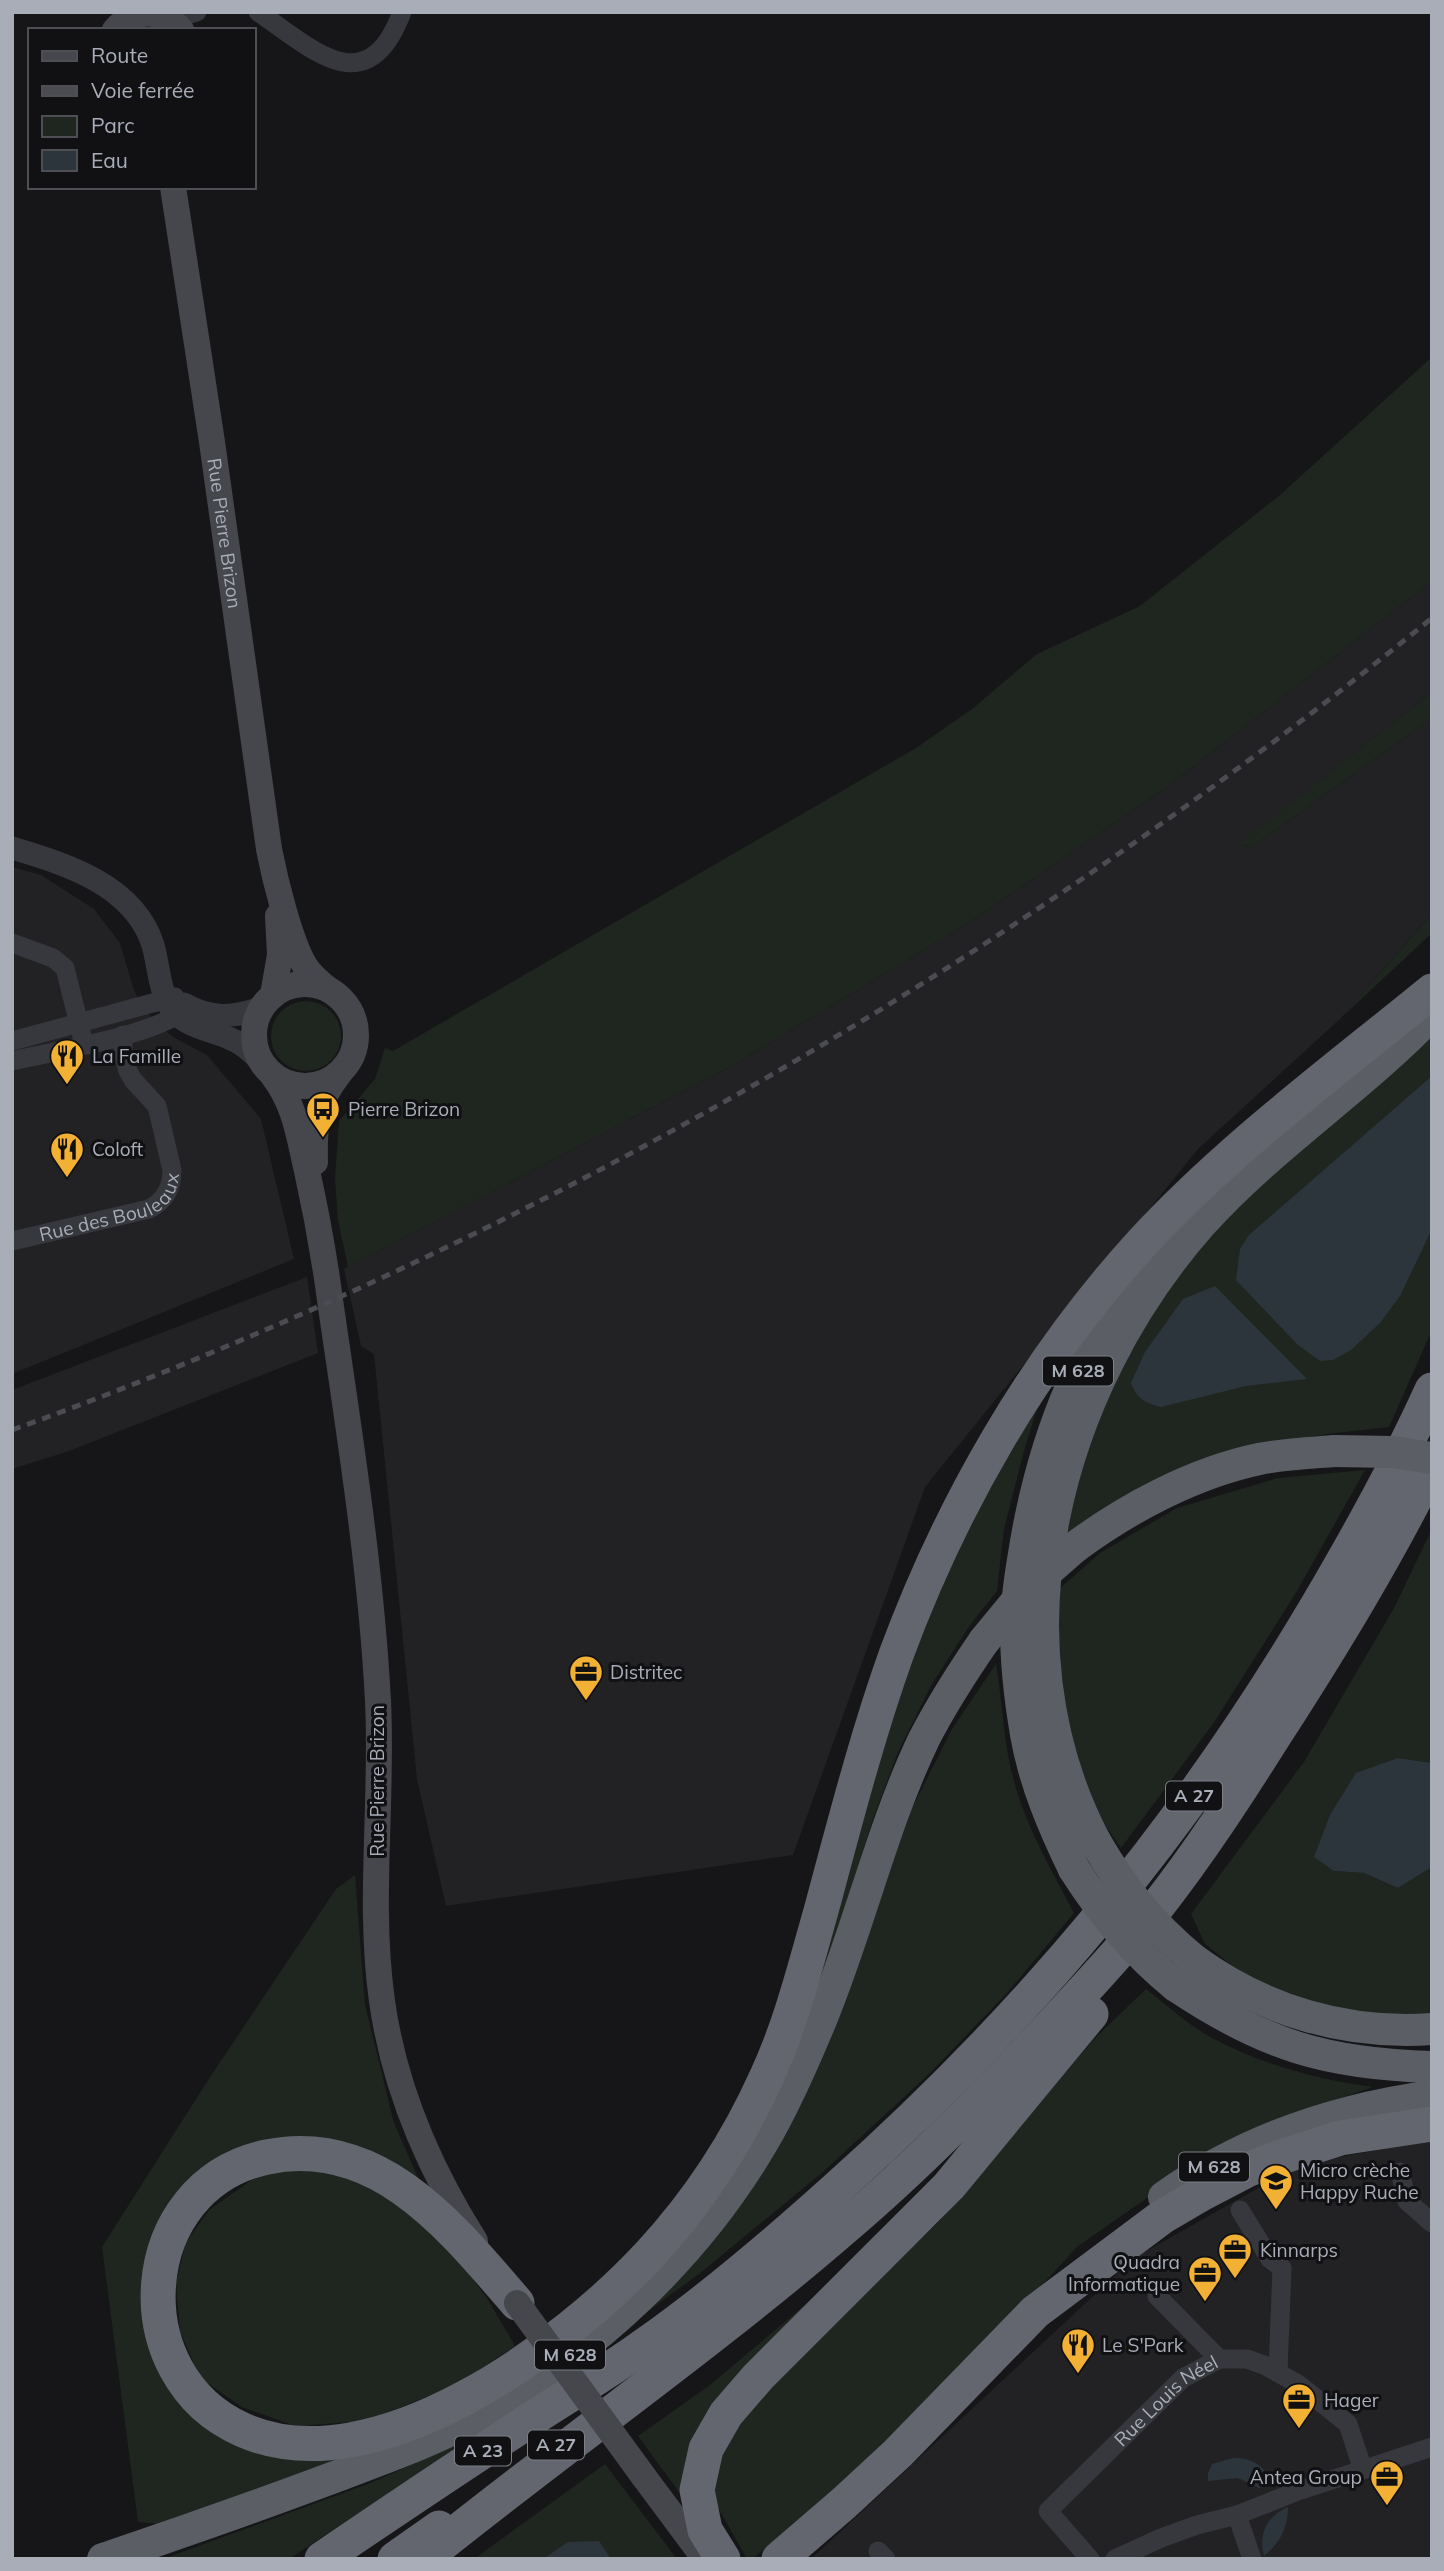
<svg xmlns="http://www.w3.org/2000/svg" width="1444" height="2571" viewBox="0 0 1444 2571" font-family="Mulish,sans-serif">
<rect width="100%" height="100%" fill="#161618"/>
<!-- built -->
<g fill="#222225">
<path d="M 1432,581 L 1432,692 L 1240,844 L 1252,847 L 1432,718 L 1432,913 L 1341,1018 L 1198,1149 L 925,1487 L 793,1855 L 446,1906 L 417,1779 L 374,1354 L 361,1346 L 344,1269 L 728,1068 L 967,924 L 1167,787 Z"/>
<path d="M 12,867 L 41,875 L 94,909 L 120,943 L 133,987 L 140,1003 L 158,1025 L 175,1038 L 207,1055 L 261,1119 L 294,1259 L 12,1374 Z"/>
<path d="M 307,1277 L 318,1353 L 69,1451 L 12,1469 L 12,1390 Z"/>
<path d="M 1432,2140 L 1432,2559 L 811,2559 L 1134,2258 L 1301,2164 Z"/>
</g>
<!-- green -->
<g fill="#1e261f">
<path d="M 1432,357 L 1432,581 L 1167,787 L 967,924 L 728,1068 L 348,1267 L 338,1220 L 335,1179 L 339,1121 L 375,1079 L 385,1048 L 393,1051 L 916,748 L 972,709 L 1037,654 L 1140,606 L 1280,495 Z"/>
<path d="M 1432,692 L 1432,718 L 1252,847 L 1239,844 Z"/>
<path d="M 1432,913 L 1432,933 L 1341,1018 L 1428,918 Z"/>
<circle cx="306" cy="1036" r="35"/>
<path d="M 1432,1036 L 1432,1330 L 1389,1427 L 1327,1434 L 1243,1449 L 1064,1538 L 1098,1411 L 1173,1277 L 1227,1214 Z"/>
<path d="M 1041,1396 L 1024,1451 L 1004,1529 L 997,1591 L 970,1625 L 932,1684 L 898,1752 L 873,1819 L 838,1929 L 804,2022 C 850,1855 893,1687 965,1529 C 986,1483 1016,1440 1041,1396 Z"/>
<path d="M 1365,1470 L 1297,1591 L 1215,1721 L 1121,1848 L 1095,1811 L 1073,1749 L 1061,1692 L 1059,1589 L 1100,1553 L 1177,1508 L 1278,1478 Z"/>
<path d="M 1432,1529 L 1432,1763 L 1398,1758 L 1334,1871 L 1364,1873 L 1398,1888 L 1432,1867 L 1432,2021 L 1320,2010 L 1249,1979 L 1205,1944 L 1191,1914 L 1304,1762 L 1394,1608 Z"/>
<path d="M 996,1664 C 1003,1703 1003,1743 1014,1781 C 1026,1827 1052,1871 1074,1913 L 1008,1992 L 930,2073 L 823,2172 L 699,2274 L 629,2325 L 893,1858 L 914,1804 L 952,1729 Z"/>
<path d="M 355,1875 L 365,2005 L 394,2123 L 423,2189 L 390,2164 L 336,2140 L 276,2140 L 218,2160 L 142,2283 L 196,2418 L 247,2449 L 301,2458 L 343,2457 L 159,2524 L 138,2522 L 102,2247 L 210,2077 L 336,1889 Z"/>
<path d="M 1146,1989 C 1167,2005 1188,2025 1212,2038 C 1261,2064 1318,2080 1373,2087 L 1305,2110 L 1194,2165 L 1077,2247 L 969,2364 L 851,2479 L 752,2559 L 747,2559 L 705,2484 L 723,2437 L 823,2327 L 938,2223 L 1094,2039 Z"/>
<path d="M 308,2166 L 357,2177 L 403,2206 L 447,2245 L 487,2298 L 515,2346 L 456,2385 L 366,2421 L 295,2426 L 242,2407 L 200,2378 L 180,2331 L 176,2283 L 186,2242 L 209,2210 L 259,2175 Z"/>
<path d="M 819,2293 L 757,2361 L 685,2500 L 638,2436 L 710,2385 Z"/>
<path d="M 470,2439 L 289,2559 L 163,2559 L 368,2484 Z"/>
<path d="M 605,2464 L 677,2559 L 474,2559 Z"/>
</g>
<!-- water -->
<g fill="#2c353c">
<path d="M 1432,1076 L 1432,1229 L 1400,1296 L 1380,1323 L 1351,1350 L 1333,1360 L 1320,1361 L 1298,1345 L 1236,1280 L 1240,1249 L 1249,1235 Z"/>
<path d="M 1215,1286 L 1307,1379 L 1246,1386 L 1161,1407 C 1145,1403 1137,1399 1131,1383 L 1145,1352 L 1183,1299 Z"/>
<path d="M 1398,1758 L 1432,1763 L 1432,1867 L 1398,1888 L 1364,1873 L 1334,1871 L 1314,1857 L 1330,1815 L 1356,1773 Z"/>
<path d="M 1233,2458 C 1247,2458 1257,2461 1266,2472 L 1265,2486 L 1259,2488 L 1238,2478 L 1208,2481 L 1208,2473 L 1212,2464 Z"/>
<path d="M 1288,2507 C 1288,2527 1280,2543 1264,2556 C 1258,2534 1267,2516 1288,2507 Z"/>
<path d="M 599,2541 L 611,2559 L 543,2559 L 568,2542 Z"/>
</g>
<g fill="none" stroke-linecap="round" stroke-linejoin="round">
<!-- minor -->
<g stroke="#37383d" stroke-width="19">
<path d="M 258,12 C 313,49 367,105 402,12"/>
<path d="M 163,16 L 177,18 L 197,12"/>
<path d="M 12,943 L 53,958 L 65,968 L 82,1036"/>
<path d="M 12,1041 L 175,997"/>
<path d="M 12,1061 C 54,1051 158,1035 187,1008"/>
<path id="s1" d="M 12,1241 L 149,1209 C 165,1201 172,1188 172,1170 L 157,1106 L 133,1080 L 128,1071 L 123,1052 L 123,1035"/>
<path d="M 1400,2172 L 1407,2201 L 1432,2223"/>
<path d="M 1240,2210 L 1270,2259 L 1282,2268 L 1278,2371"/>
<path d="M 1157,2296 L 1219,2359"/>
<path d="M 1237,2515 L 1252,2559"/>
<path d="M 878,2551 L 886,2559"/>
<path id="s2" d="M 1090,2559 L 1048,2511 L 1183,2378 L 1219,2359 L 1247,2359 L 1264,2365 L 1298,2384 L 1348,2424 L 1363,2470"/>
<path d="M 1115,2559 L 1161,2538 L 1197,2525 L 1237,2515 L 1298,2491 L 1432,2447"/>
</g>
<!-- tertiary -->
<g stroke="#37383d" stroke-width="23">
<path d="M 12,848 C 66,864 134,885 153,945 C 159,966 159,993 173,1011 C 188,1028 212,1030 231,1039 C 243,1044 252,1052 261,1062"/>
<path d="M 184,1004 C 210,1019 233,1018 261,1008"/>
</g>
<!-- secondary -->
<g stroke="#45474d" stroke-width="26">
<path d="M 115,30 C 134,8 162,8 181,30"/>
<path id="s3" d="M 173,187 L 212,442 L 269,849 C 275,880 290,941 305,966 C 311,976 320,983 329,990"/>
<circle cx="305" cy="1035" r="51"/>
<path d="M 273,995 L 280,955 L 278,916"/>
<path d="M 273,1076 C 295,1104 299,1137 307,1171 C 317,1216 325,1261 331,1307 C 350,1438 371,1569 378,1701 C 383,1801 368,1902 382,2001 C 394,2087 429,2168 475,2241"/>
<path d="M 315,1162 C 314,1125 316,1103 339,1074"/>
<path d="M 644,2477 L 705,2559"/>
</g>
<!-- trunk -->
<g stroke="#5b5e65" stroke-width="32">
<path d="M 1075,1547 C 1128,1508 1193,1473 1259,1459 C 1284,1454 1310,1453 1335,1451"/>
<path d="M 1095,1841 C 989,1639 1056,1388 1201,1224 C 1271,1146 1360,1089 1432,1014"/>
<path d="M 1074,1869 C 1053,1826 1034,1781 1026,1734 C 1020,1699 1016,1663 1016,1628 C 1016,1604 1020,1578 1024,1554 C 1041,1446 1079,1344 1149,1260"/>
<path d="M 1194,1960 C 1264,2011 1346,2035 1432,2029"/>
<path d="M 1176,1986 C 1264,2045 1326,2064 1432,2067"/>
<path d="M 1164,2197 C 1243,2141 1336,2109 1432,2096"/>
<path d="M 103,2559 C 183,2532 262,2504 340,2475 C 384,2458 430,2442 471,2420 C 590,2356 695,2258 763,2142 C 786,2103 804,2061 821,2020 C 859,1928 881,1829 924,1739 C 942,1704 962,1673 984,1641"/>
</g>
<!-- motorway -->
<g stroke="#63666e" stroke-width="35">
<path d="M 517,2303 C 452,2228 379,2134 267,2157 C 133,2185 120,2376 243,2430 C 375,2488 565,2346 650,2254 C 698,2202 738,2141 767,2076 C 791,2024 805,1967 821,1911 C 844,1826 866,1739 896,1655 C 951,1506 1033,1363 1140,1245 C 1227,1150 1333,1072 1432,991"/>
<path d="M 322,2559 C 388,2514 454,2470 521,2426 C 562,2399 605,2374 645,2345 C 712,2298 775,2244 836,2189 C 1030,2016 1184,1831 1316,1608 C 1358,1537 1398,1465 1432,1390"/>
<path d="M 395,2559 L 439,2528"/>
<path d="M 423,2559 C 563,2446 710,2344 845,2227 C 918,2165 985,2096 1051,2026 C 1087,1987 1123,1949 1156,1908 C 1200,1852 1238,1793 1276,1733 C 1332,1646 1386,1558 1432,1465"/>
<path d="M 723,2559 L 705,2530 L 697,2490 L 706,2449 L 726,2414 L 758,2377 L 949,2186 L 1091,2014"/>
<path d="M 779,2559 L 844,2503 L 898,2453 L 1035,2312 L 1162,2217 L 1203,2193 L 1249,2169 L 1284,2156 L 1340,2138 L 1432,2124"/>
</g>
<!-- rail -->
<path stroke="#4a4c52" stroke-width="5" stroke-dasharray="9 7" stroke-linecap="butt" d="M 12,1430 C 528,1244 1007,963 1432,618"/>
<!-- secondary-bridge -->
<path stroke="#45474d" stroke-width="26" d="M 517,2303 L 644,2477"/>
<!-- trunk-bridge -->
<g stroke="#5b5e65" stroke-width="32">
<path d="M 1335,1451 L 1393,1452 L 1432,1458"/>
<path d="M 984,1641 L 1026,1590 L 1075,1547"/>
<path d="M 1095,1841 C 1123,1890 1151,1924 1194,1960"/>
<path d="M 1074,1869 C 1103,1915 1134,1952 1176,1986"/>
</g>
</g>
<!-- icons -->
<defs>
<g id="restaurant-pin" transform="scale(1.75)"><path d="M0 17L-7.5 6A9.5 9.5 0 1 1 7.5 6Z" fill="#f2b134" stroke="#111113"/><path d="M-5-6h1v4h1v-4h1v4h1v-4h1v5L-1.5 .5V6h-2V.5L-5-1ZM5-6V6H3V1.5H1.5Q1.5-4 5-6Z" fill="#111"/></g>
<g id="bus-pin" transform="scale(1.75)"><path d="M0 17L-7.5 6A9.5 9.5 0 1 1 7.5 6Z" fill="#f2b134" stroke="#111113"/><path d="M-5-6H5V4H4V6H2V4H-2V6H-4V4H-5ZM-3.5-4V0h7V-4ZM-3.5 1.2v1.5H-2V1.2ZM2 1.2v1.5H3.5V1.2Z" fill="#111"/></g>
<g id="office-pin" transform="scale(1.75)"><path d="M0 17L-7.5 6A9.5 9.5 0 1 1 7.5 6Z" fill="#f2b134" stroke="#111113"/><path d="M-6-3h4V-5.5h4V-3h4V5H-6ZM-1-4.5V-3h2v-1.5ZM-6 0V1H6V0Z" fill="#111"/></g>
<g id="school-pin" transform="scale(1.75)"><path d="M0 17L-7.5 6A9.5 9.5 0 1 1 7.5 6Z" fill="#f2b134" stroke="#111113"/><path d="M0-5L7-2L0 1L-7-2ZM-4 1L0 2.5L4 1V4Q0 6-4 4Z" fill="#111"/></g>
</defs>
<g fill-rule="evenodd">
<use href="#restaurant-pin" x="67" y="1056"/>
<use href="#bus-pin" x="323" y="1109"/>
<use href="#restaurant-pin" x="67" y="1149"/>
<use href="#office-pin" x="586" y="1672"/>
<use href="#school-pin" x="1276" y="2181"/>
<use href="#office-pin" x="1235" y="2250"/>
<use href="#office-pin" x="1205" y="2273"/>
<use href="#restaurant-pin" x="1078" y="2345"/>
<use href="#office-pin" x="1299" y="2400"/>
<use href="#office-pin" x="1387" y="2477"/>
</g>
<g text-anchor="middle" stroke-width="6" stroke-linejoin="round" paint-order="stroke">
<!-- shield labels -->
<g fill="#111113" stroke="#7b7e86" stroke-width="2">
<rect x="1043" y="1356.5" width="70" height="29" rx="5"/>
<rect x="1166" y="1781.5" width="56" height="29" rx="5"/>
<rect x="1179" y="2152.5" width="70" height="29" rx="5"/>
<rect x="535" y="2340.5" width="70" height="29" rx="5"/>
<rect x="528" y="2430.5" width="56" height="29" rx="5"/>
<rect x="455" y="2436.5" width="56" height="29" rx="5"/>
</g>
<g font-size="18" font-weight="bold" fill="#a8adb8">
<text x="1078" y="1377">M 628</text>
<text x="1194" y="1802">A 27</text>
<text x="1214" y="2173">M 628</text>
<text x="570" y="2361">M 628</text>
<text x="556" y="2451">A 27</text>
<text x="483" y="2457">A 23</text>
</g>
<!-- street labels -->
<g font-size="19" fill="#a8adb8" stroke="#111113">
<text dy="7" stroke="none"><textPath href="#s3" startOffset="350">Rue Pierre Brizon</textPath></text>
<text dy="7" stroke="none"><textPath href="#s1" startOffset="107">Rue des Bouleaux</textPath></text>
<text transform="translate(377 1781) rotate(-90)" y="7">Rue Pierre Brizon</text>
<text dy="7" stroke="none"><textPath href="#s2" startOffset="226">Rue Louis Néel</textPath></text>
</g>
<!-- poi labels -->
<g font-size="19" fill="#a8adb8" stroke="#111113" text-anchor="start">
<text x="92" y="1063">La Famille</text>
<text x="348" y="1116">Pierre Brizon</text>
<text x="92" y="1156">Coloft</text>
<text x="610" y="1679">Distritec</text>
<text x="1300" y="2177">Micro crèche<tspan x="1300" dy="22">Happy Ruche</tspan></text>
<text x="1260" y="2257">Kinnarps</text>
<text x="1180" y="2269" text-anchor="end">Quadra<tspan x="1180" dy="22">Informatique</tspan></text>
<text x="1102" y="2352">Le S'Park</text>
<text x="1324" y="2407">Hager</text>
<text x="1362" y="2484" text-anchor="end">Antea Group</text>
</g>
</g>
<!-- border -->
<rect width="1444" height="2571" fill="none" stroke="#a8adb8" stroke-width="28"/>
<!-- legend -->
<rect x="28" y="28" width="228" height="161" fill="#111113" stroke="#4d4f55" stroke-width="2"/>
<rect x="42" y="51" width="35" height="10" fill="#45474d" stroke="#4d4f55" stroke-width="2"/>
<text x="91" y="63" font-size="21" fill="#a8adb8">Route</text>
<rect x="42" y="86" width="35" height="10" fill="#4a4c52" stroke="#4d4f55" stroke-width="2"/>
<text x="91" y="98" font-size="21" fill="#a8adb8">Voie ferrée</text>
<rect x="42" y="116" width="35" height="21" fill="#1e261f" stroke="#4d4f55" stroke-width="2"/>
<text x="91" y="133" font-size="21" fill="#a8adb8">Parc</text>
<rect x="42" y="150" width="35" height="21" fill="#2c353c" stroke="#4d4f55" stroke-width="2"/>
<text x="91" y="168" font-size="21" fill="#a8adb8">Eau</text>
</svg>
